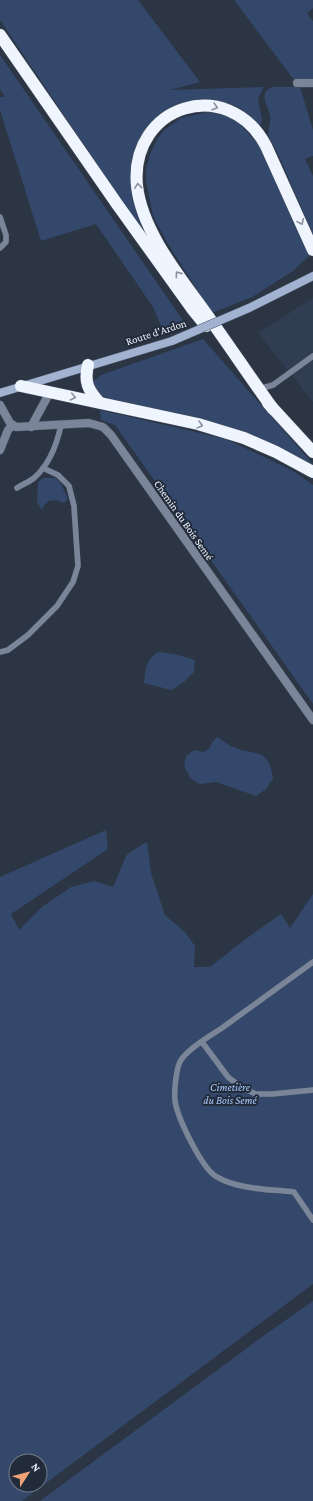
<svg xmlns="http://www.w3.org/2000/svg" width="313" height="1501" viewBox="0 0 313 1501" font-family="'Crimson Pro',serif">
<rect width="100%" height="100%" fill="#2c3544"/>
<!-- built -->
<path fill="#303d52" d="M 313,298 L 313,402 L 258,333 Z"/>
<!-- green -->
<g fill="#33486b" fill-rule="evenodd">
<path d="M 0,0 L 138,0 L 200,82 L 170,90 L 264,87 L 258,98 L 262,120 L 260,125 C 253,119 246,112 238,107 C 222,99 187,97 172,109 C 161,118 151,132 140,142 L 143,225 L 139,227 L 0,20 Z"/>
<path d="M 234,0 L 313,0 L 313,8 L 307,13 L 313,21 L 313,80 L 294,80 Z"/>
<path d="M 0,55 L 184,322 L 162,328 L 153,307 L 96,224 L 41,241 L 0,110 L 0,97 L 5,97 L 0,89 Z"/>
<path d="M 272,87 L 300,87 L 313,130 L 313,156 L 305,159 L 313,176 L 313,235 C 302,209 290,182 279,156 C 276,150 272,144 269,137 C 267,131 271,123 270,116 C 269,107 257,93 272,87 Z"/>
<path d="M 208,112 L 223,115 L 238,122 L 259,145 L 309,256 L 293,271 L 252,297 L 212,313 L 168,244 L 153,216 L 146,181 L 146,168 L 151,152 L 158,138 L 164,130 L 181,118 Z"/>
<path d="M 203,339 L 313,464 L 313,466 L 113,401 L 101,396 L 92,382 L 101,375 Z"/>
<path d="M 100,410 L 226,439 L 293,471 L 313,485 L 313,704 L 115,425 L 101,420 Z"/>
<path d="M 44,478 L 55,478 L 60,482 L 68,499 L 64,503 L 57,500 L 48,501 L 43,507 L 42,510 L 37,502 L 38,482 Z"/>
<path d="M 158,652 L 175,654 L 195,660 L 194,672 L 184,682 L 171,690 L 144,683 C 145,670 146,659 158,652 Z"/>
<path d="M 217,737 C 223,740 228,745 233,747 C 257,757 268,746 273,779 L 266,789 L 256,796 L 216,782 L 200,784 L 191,779 L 184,766 L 186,756 L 194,750 L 203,752 L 209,749 L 212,743 Z"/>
<path d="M 106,830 L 108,849 L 11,914 L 19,930 L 42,907 L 71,887 L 94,881 L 113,887 L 127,854 L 147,842 L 151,873 L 165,915 L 185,932 L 195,946 L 194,967 L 210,967 L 247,938 L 281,914 L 290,928 L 313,894 L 313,1284 L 22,1501 L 0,1501 L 0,877 ZM 16,1461 L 40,1461 L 40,1485 L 16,1485 Z"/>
<path d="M 313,1301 L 313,1501 L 40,1501 L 266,1334 Z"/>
</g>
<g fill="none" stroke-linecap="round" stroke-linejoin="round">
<!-- lane casing -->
<g stroke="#4b5362" stroke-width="6">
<g id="lane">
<path d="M 0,217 L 6,235 L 6,242 L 0,248"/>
<path d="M 259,389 L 273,385 L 313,356"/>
<path d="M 17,488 C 23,484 29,482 34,478 C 49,465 57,444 61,425"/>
<path d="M 0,652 L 8,650 L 28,635 L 57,606 L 73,582 L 78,566 L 74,506 L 69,486 L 58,475 L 43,468"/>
<path d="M 313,962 C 283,984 252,1006 222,1028 C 210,1036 189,1048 181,1060 C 176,1067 174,1092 175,1101 C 178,1119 202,1169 217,1177 C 240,1190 269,1189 294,1192 L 313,1220"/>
<path d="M 202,1042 L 228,1077 L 242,1088 L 256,1094 L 272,1094 L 313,1090"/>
</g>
</g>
<!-- street casing -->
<g stroke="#4b5362" stroke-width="9">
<g id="street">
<path d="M 297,83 L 313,83"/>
<path d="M 0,405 L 10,423 L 16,427 L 89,423 L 103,427 L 111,435 L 313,720"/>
<path d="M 31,427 L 50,392"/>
<path d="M 0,450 L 8,430 L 13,425"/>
</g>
</g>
<!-- secondary casing -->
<g stroke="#4b5362" stroke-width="9">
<g id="secondary">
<path d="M 249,308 L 313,276"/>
<path d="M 0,393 L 172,341"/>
</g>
</g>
<!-- highway casing -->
<g stroke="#4b5362" stroke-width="13">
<g id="highway">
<path d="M 0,35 L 117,204 L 193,310 L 206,326"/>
<path d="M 88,365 C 84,382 88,390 99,402"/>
<path d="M 21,386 L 198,424 L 244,438 L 276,452 L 313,472"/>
<path d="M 268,403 L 313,452"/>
<path d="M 273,409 C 250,377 228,344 205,312 C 179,276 142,231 137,186 C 129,105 228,74 266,146 L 313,250"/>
</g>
</g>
<!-- lane -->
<use href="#lane" stroke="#7a8599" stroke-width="5.5"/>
<!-- street -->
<use href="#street" stroke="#7a8599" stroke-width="8"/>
<!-- secondary -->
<use href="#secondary" stroke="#a1b3d1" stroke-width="8"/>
<!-- highway -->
<use href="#highway" stroke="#eff5fe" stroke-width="12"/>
<!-- secondary-bridge casing -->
<g stroke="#4b5362" stroke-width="9" stroke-linecap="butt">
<path id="secondary-bridge" d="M 172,341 L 249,308"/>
</g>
<!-- secondary-bridge -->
<use href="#secondary-bridge" stroke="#a1b3d1" stroke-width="8"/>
</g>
<!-- one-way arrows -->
<defs><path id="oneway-chevron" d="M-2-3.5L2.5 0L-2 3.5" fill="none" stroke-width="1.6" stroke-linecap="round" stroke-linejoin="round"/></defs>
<g stroke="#88909c">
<use href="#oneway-chevron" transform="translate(215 107) rotate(16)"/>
<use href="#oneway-chevron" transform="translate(138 186) rotate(-96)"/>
<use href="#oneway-chevron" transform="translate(301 222) rotate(66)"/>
<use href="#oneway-chevron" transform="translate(178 274) rotate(-125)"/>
<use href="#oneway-chevron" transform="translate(73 397) rotate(12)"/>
<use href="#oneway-chevron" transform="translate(200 425) rotate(15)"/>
</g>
<g text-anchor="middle" stroke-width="4" stroke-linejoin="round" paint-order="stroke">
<!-- street labels -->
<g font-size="11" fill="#edf3fd" stroke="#222b3a">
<text transform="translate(156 332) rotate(-18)" y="4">Route d'Ardon</text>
<text transform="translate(184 520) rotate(55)" y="4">Chemin du Bois Semé</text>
</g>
<!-- park labels -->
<g font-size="11" font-style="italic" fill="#aac9fd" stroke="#222b3a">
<text x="230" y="1091">Cimetière<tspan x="230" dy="13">du Bois Semé</tspan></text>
</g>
</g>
<!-- north arrow -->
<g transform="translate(28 1473) rotate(54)"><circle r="19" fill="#222b3a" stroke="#737b88"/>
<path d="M0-3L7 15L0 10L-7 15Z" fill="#efa377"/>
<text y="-6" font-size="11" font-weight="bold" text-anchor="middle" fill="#edf3fd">N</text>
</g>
</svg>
